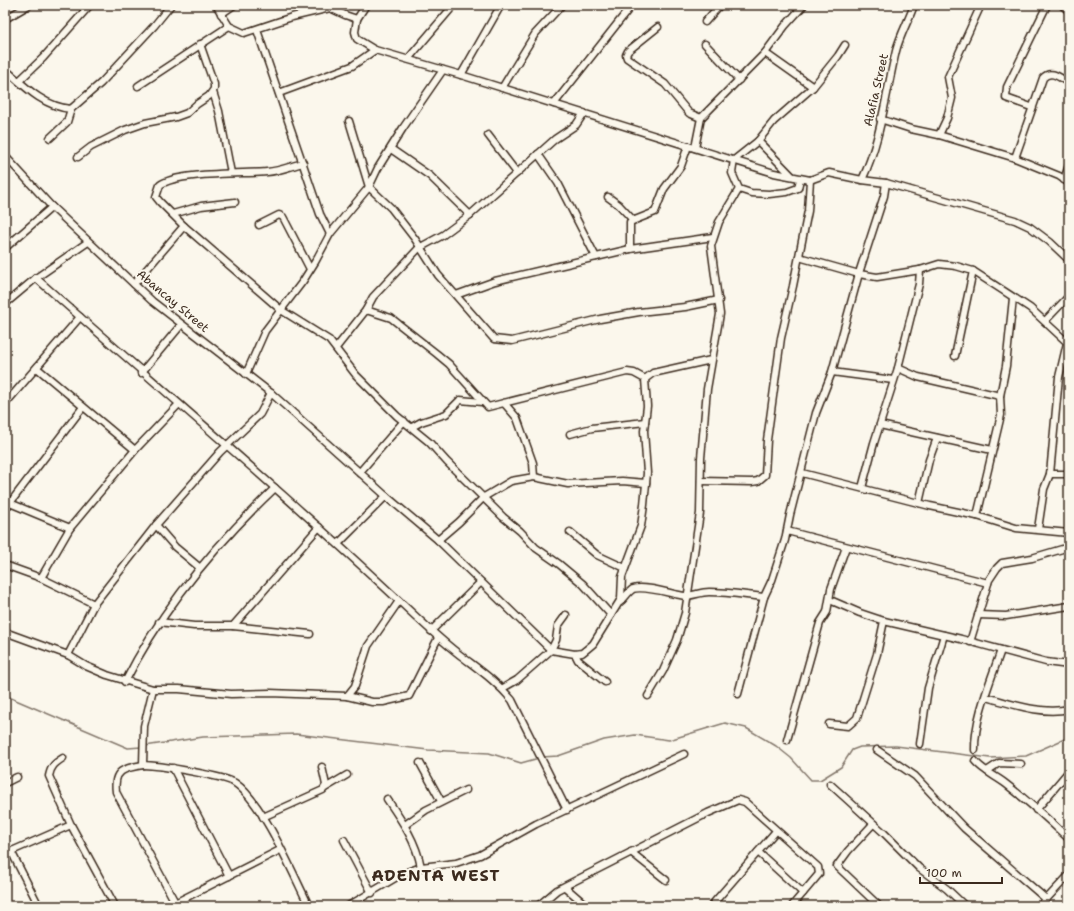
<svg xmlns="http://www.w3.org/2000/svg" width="1074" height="911" viewBox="0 0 1074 911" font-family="'Shantell Sans',sans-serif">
<rect width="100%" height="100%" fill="#fbf7ec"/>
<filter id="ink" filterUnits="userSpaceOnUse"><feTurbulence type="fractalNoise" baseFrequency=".025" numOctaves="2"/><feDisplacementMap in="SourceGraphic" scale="8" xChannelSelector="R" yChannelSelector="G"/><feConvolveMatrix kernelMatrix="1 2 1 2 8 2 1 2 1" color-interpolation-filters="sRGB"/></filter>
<g filter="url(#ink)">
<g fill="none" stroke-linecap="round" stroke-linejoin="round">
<!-- stream -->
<g stroke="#85796d" stroke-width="1.5">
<path d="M 5,693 L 11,698 L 128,748 L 141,747"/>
<path d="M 145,746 L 203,737 L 296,734 L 428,750 L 489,753 L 521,763 L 539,758"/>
<path d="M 542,757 L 558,756 L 604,740 L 635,735 L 669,740 L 725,723 L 746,728 L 776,746 L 791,758 L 811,780 L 820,780 L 841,767 L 852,750 L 860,747 L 896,746 L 990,758 L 1026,756 L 1069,737"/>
</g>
<!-- minor casing -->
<g stroke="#3b2a1e" stroke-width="9">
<g id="minor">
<path d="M 216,5 L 229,26 L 244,33 L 292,17 L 330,8 L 345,15 L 357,19 L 355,32 L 357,39 L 375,50 L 461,75 L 774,173 L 810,180 L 829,173 L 862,180 L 886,183 L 994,214 L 1015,220 L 1030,227 L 1050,242 L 1069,260"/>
<path d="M 1062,5 L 1069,11"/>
<path d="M 221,14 L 234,5"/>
<path d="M 5,19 L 29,5"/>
<path d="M 357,19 L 366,5"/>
<path d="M 705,22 L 720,5"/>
<path d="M 658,27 L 628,51 L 626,55 L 627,58 L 665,84 L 689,113 L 701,118"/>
<path d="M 257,30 L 320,214 L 330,234"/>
<path d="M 705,44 L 739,80"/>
<path d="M 765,53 L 813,87"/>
<path d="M 408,59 L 454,5"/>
<path d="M 5,69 C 24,86 44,107 71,109 L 101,83 L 154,26 L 171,5"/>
<path d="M 461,75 L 501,5"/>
<path d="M 19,81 L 43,58 L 90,5"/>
<path d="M 138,86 L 229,26"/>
<path d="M 502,88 L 535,34 L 562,5"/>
<path d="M 213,92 L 219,111 L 231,173"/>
<path d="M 279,93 L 352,66 L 375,50"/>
<path d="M 554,104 L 632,5"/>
<path d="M 1031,107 L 1006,98 L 1007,87 L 1047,5"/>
<path d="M 880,119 L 911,129 L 939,135 L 1015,158 L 1059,176 L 1069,183"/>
<path d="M 349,121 L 369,187 L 391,208 L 415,239 L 438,275 L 494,339 L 512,341 L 600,319 L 639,312 L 685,307 L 719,300"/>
<path d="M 488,135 L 517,173"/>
<path d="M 939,135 L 947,118 L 952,98 L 948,77 L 981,5"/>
<path d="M 50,138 L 67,122 L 71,109"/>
<path d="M 758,141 L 791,175"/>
<path d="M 695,148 L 701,118 L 765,53 L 785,26 L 804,5"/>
<path d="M 391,149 L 430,176 L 470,215"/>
<path d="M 538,154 L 558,183 L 596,257"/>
<path d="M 5,156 L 52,207"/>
<path d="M 78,157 L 91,147 L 125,130 L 145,123 L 176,117 L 187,113 L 197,104 L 209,96 L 214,89 L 214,84 L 200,44"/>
<path d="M 1015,158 L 1043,78 C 1051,69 1060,78 1069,83"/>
<path d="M 303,163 C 291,166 280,171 267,172 C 244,174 176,172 160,185 L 156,197 L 160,202 L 184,226 L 281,310 L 329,340 L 356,375 L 397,416 L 429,442 L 447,462 L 503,517 L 520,531 L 536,548 L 559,564 L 583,584 L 611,615"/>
<path d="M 800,179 L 798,188 L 787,192 L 769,194 L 751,193 L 739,189 L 732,173 L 734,160 L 758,141 L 774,121 L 813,87 L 838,56 L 845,45"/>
<path d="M 862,180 C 881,140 886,93 896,51 C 900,35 909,20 914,5"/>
<path d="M 1064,180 L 1069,165"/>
<path d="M 608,197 L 619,205 L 633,220"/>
<path d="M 173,214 L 201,206 L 235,202"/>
<path d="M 259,225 L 279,215 L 283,217 L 310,269"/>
<path d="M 5,248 L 52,207 L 152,301 L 271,393 L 386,496 L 338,544"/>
<path d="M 630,249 L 630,222 L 655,212 L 664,189 L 681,166 L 688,146"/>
<path d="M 799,257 L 859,274 L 877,277 L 920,270 L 939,264 L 956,266 L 973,271 L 1030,308 L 1069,344"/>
<path d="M 36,278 C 161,389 289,497 411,612 C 428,628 445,644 464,658 C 481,671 498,683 512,700 L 567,810"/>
<path d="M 134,284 L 184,226"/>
<path d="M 456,295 L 495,281 L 630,249 L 713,237"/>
<path d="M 5,304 L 36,278 L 88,242"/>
<path d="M 366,310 L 391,318 L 437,354 L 449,364 L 488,407 L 627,372 L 634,373 L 645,379 L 647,406 L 644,431 L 647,473 L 644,505 L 641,526 L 622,577 L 621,599 L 593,644 L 587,649 L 582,653 L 575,654 L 551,650 L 438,540 L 386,496"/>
<path d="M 1045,321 L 1069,296"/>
<path d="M 336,348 L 366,310 L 373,297 L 419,248 L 443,235 L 470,215 L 555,139 L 576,125 L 584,113"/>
<path d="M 955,356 L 973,271"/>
<path d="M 37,368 L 135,450"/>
<path d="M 898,368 L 918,377 L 1000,396"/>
<path d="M 832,372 L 893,380"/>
<path d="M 141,373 L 181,325"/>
<path d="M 246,374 L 265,331 L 303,281 L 315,262 L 330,234 L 369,187 L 378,168 L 403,128 L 443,70"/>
<path d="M 645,379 L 653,373 L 711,360"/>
<path d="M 504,403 L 517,418 L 533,463 L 534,477"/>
<path d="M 5,404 L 80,317"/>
<path d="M 880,425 L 992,450"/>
<path d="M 412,427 L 421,422 L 446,414 L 460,400 L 482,402"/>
<path d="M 570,434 L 592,428 L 645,422"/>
<path d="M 359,473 L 404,421"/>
<path d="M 802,473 L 930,506 L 977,516 L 1016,528 L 1069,533"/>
<path d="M 1050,474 L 1069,474"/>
<path d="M 701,481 L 752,482 L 758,481 L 765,475 L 767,440 L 781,338 L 793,286 L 808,211 L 810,180"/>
<path d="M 862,488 L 874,443 L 898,368 L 919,284 L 920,270"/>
<path d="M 5,501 L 70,528"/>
<path d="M 10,503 L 83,407"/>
<path d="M 919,503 L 929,460 L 937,438"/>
<path d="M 977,516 L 1001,415 L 1000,396 L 1006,366 L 1013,298"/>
<path d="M 156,525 L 175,547 L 199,567"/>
<path d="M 1038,529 L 1044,489 L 1050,474 L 1059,377 L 1067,343"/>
<path d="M 787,531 L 988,583"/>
<path d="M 570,532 L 597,555 L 625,568"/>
<path d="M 438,540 L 459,522 L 484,497 L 511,481 L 534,477 L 568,484 L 622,481 L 646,483"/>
<path d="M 5,565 L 41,578 L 94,604"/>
<path d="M 41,578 L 70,528 L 135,450 L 179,404"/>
<path d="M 830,600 L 860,613 L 884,621 L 961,639 L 1046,662 L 1069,665"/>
<path d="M 620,602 C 624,599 629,591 633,589 C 645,585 671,594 685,596 C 692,596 701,592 709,592 C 728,592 745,595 764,597"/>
<path d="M 978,615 L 1006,616 L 1069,606"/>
<path d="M 159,622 L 194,626 L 233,626 L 319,527"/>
<path d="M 233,626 L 310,634"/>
<path d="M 431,631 L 481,582"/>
<path d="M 5,632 L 68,655 L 86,666 L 107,675 L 153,689 L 179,689 L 231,694 L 270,693 L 347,696 L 372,702 L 383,702 L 409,696 L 438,638"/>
<path d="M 970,642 L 989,580 L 997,568 L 1002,563 L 1032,558 L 1069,547"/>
<path d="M 575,654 L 578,660 L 605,682"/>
<path d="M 68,655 L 94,604 L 156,525 L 220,452 L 260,414 L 271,393"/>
<path d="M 125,682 C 162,608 215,545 275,488"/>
<path d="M 503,688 L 517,680 L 551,650 L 556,640 L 558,626 L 566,615"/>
<path d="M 153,689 L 144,726 L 143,765 C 158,765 225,776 235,783 C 263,802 293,874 309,906"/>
<path d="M 738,694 L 764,597 L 772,580 L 785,540 L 790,515 L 816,413 L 832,372 L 860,270 L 884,196 L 886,183"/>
<path d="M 347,696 L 355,686 L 368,646 L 399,601"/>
<path d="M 648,696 L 663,671 L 677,640 L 685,613 L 700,513 L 701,458 L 707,389 L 720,314 L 711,246 L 719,222 L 739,189"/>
<path d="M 986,697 C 1013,704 1041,715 1069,709"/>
<path d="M 829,724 L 848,726 L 857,718 L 877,654 L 884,621"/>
<path d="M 787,740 L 820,623 L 827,612 L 831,589 L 846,547"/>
<path d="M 920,744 L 928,688 L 944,635"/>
<path d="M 877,750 L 915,776 L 964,828 L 1046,899"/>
<path d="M 975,750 C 974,719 991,680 1001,650"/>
<path d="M 63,758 C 55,763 51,766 49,776 L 71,825 L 115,906"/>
<path d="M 975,761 C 983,771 996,776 1006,784 C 1028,801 1049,820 1069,839"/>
<path d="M 420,763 L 441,801"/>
<path d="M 143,765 C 124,768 113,770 116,792 L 177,906"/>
<path d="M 173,768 L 229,876"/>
<path d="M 987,771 L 999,763 L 1021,764"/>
<path d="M 5,783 L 17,777"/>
<path d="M 830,784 L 883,832 L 919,868 L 947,889 L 965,906"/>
<path d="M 325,788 L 347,775"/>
<path d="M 387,799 C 402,821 416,841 421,867"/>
<path d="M 1036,810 L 1069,771"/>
<path d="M 263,817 L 323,790 L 326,785 L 322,767"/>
<path d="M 873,824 L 848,851 L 837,866 L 879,906"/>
<path d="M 405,825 L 426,810 L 466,790"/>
<path d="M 344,840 L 372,893"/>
<path d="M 11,851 L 39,906"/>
<path d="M 631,852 L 666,880"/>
<path d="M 758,852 L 803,893"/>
<path d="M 5,854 L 71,825"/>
<path d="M 565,887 L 587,906"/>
<path d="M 175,903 L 280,850"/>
<path d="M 348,906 L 402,874 L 421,867 L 456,863 L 480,855 L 536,824 L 684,754"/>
<path d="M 538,906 L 557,890 L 708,813 L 738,800 L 745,802 L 818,867 L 819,874 L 792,906"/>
<path d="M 711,906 L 776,831"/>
<path d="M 1040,906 L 1069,875"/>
</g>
</g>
<!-- minor -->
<use href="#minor" stroke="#fbf7ec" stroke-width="6"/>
</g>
</g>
<g text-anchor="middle" stroke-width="4" stroke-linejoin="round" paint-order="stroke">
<!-- street labels -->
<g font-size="12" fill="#3b2a1e" stroke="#fbf7ec">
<text transform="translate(876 90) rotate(-77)" y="4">Alafia Street</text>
<text transform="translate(173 301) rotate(40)" y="4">Abancay Street</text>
</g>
<!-- district labels -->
<g font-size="16" font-weight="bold" letter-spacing="1" fill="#3b2a1e" stroke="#fbf7ec">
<text x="436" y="881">ADENTA WEST</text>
</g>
</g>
<!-- margin -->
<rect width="1074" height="911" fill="none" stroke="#fbf7ec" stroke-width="20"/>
<rect x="10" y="10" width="1054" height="891" fill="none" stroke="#3b2a1e" stroke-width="1.5" filter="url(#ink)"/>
<!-- scale -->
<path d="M920 877v6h82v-6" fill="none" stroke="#3b2a1e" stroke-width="2"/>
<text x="926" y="877" font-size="12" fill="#3b2a1e" stroke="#fbf7ec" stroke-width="3" paint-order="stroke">100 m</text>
</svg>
